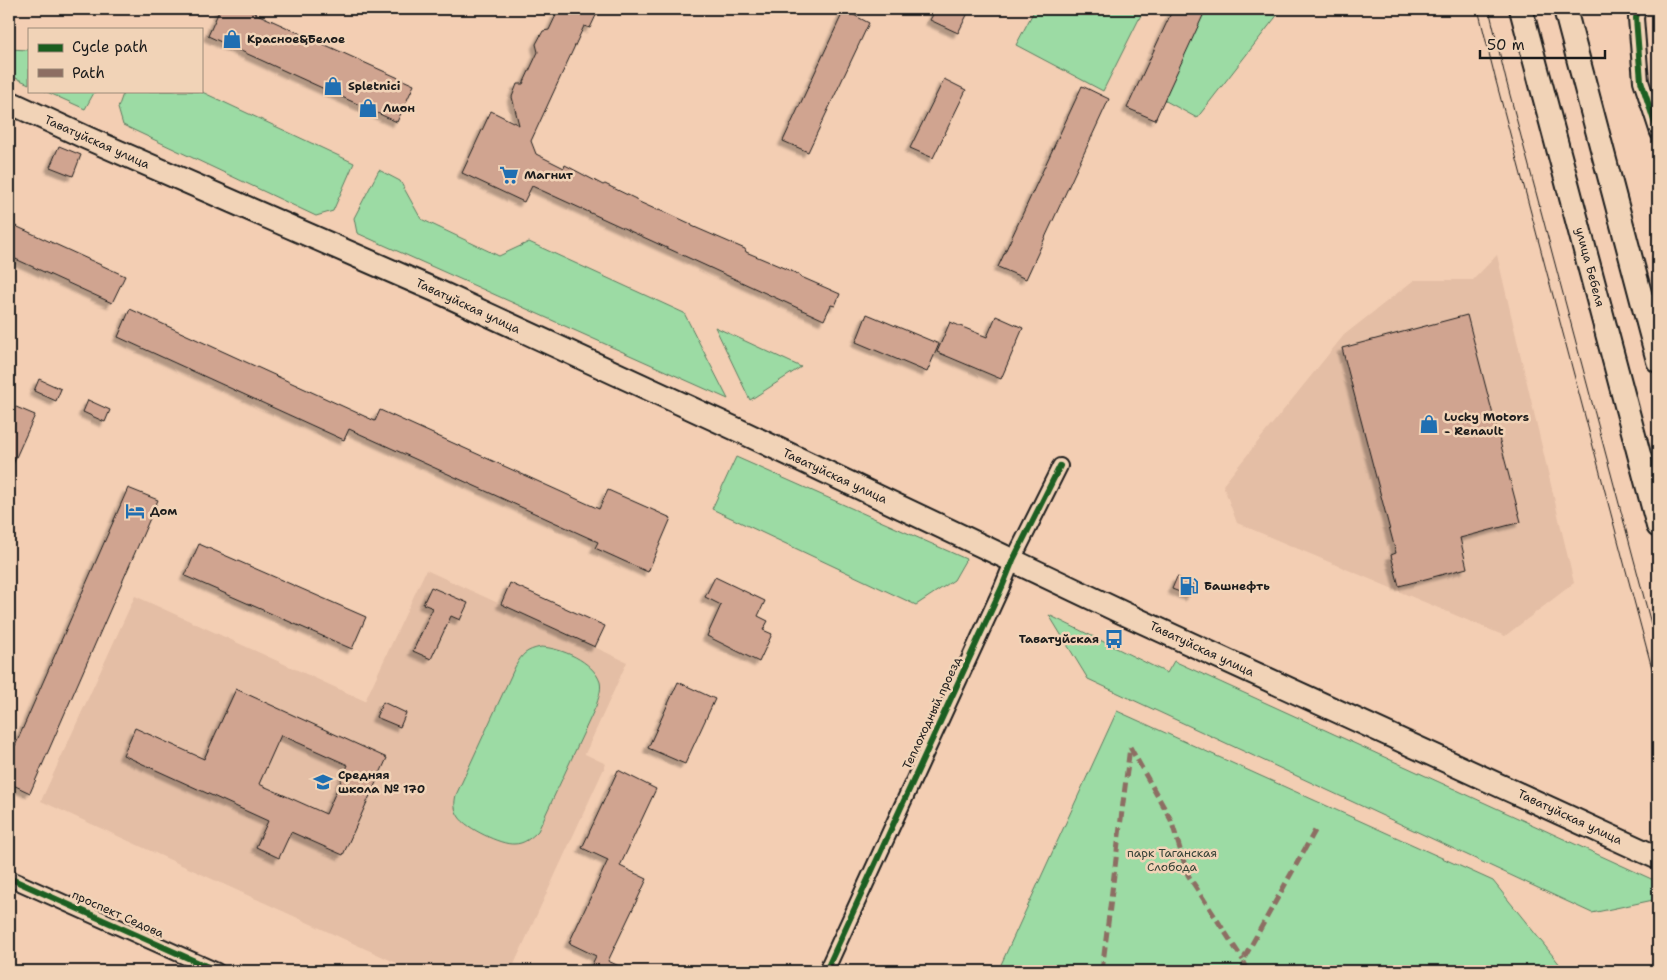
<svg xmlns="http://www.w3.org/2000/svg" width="1667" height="980" viewBox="0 0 1667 980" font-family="'Shantell Sans',sans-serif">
<defs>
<filter id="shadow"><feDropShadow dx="-4.5" dy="4.5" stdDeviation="1" flood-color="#0004"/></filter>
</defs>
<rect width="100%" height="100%" fill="#f3ceb3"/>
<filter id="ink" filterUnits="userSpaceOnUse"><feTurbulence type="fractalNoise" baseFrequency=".02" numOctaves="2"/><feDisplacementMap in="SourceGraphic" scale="10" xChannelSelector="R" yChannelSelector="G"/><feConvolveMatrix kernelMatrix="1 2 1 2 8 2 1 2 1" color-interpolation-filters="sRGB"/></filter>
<g filter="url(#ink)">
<!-- built -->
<g fill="#e4bea5">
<path d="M 1497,255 L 1574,583 L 1505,636 L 1237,523 L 1223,485 L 1344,335 L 1414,280 L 1473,280 Z"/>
<path d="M 426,570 L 627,662 L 585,754 L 606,764 L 511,971 L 414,971 L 41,801 L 135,596 L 365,701 Z"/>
</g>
<!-- green -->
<g fill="#9cdba4" stroke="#5c7c60">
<path d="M 1035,9 L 1144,9 L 1103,91 L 1016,45 Z"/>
<path d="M 1202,9 L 1282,9 L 1197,118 L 1164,100 Z"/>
<path d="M 9,49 L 29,50 L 29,84 L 9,75 Z"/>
<path d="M 45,91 L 95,91 L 85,109 Z"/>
<path d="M 124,91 L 200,91 L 354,163 L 333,211 L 316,216 L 123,125 L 118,108 Z"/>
<path d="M 379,170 L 400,181 L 421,219 L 499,256 L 529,242 L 684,313 L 728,399 L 357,233 L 354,218 Z"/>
<path d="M 715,327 L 801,367 L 750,400 Z"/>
<path d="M 736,457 L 966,559 L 954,580 L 916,605 L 712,509 Z"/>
<path d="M 1049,615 L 1167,673 L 1174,661 L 1658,882 L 1658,899 L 1592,913 L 1088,679 Z"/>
<path d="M 541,647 C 561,648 593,661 600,682 C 602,690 598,699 596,706 L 538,831 C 531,838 524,844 514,844 C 501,845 466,828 459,817 C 454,810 454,803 456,795 L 515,667 C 522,654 526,650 541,647 Z"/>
<path d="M 1117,711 L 1493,881 L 1565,971 L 998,971 Z"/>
</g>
<!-- building -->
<g fill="#d0a490" stroke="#1c1c1c" fill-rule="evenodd" filter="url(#shadow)">
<path d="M 220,9 L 246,9 L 414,85 L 397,122 L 208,36 Z"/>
<path d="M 564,9 L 599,9 L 590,28 L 584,26 L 531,141 L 536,154 L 564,168 L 565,165 L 603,185 L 605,184 L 636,199 L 637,201 L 657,210 L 659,209 L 691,224 L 692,226 L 745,249 L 746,252 L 798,274 L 799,276 L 840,294 L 835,306 L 831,305 L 824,320 L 532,186 L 524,202 L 462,173 L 491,111 L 519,125 L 512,97 L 517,84 L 523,84 L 538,52 L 536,44 L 543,31 L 549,30 L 557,13 L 561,15 Z"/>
<path d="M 936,9 L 970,9 L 958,33 L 930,20 Z"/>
<path d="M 1173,9 L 1206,9 L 1155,120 L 1127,108 Z"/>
<path d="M 844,10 L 869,23 L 808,152 L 783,141 Z"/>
<path d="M 944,79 L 966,90 L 933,158 L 910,148 Z"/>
<path d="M 1082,86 L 1109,99 L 1026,279 L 998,267 Z"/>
<path d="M 59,146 L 81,155 L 73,176 L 50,167 Z"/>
<path d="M 9,223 L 125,276 L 112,303 L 9,256 Z"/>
<path d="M 130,309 L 375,421 L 380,410 L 599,509 L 608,490 L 671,518 L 648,572 L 595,548 L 598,542 L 349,429 L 344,440 L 118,337 Z"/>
<path d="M 867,314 L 939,344 L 927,372 L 856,342 Z"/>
<path d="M 1467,315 L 1521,522 L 1460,538 L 1467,568 L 1399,586 L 1391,555 L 1396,553 L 1342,348 Z"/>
<path d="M 996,316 L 1023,328 L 1001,379 L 937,352 L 950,322 L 987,337 Z"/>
<path d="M 39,379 L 61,389 L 56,401 L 34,391 Z"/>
<path d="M 88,400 L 110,410 L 105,422 L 83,412 Z"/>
<path d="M 9,404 L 35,415 L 9,473 Z"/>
<path d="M 128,488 L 158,500 L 30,793 L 9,783 L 9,743 L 15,746 Z"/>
<path d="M 199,544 L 366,617 L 352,649 L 185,576 Z"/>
<path d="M 715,577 L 765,601 L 758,616 L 768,621 L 763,630 L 772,634 L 759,662 L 707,636 L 721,605 L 705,597 Z"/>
<path d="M 1177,577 L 1195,585 L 1190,596 L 1172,589 Z"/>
<path d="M 510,583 L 605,626 L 595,647 L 501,604 Z"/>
<path d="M 431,587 L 468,603 L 460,620 L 451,616 L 431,659 L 413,651 L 433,608 L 423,604 Z"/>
<path d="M 678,682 L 715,699 L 685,764 L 648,748 Z"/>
<path d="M 236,689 L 387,758 L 343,855 L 291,832 L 279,858 L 256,847 L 268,821 L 123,755 L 135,728 L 204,759 ZM 281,735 L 348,765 L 326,814 L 259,784 Z"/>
<path d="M 383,702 L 406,713 L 400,727 L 376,717 Z"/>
<path d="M 618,770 L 656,789 L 620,866 L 647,879 L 608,961 L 630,971 L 589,971 L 596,956 L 569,943 L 608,860 L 582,848 Z"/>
</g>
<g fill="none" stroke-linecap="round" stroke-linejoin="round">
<!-- street casing -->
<g stroke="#1c1c1c" stroke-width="18">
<g id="street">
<path d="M 1638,9 L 1636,18 L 1641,81 L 1658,133"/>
<path d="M 9,878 L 217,971"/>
<path d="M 826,971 L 1002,587 L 1013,560 L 1060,466"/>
</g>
</g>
<!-- primary casing -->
<g stroke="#1c1c1c" stroke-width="26">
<g id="primary">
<path d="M 1521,9 L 1658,526"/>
<path d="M 1565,9 L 1658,361"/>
<path d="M 9,102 L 87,138 L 437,291 L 738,430 L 1123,613 L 1658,858"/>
</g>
</g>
<!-- street -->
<use href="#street" stroke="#f1d3b7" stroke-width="14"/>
<!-- primary -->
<use href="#primary" stroke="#f1d3b7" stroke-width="22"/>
<!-- tram -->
<g stroke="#1c1c1c" stroke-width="1">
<path d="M 1478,9 L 1496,81 L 1658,691"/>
<path d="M 1489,9 L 1506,80 L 1658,650"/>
</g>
<!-- quiet -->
<g stroke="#8d6e63" stroke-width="5" stroke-dasharray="10 5" stroke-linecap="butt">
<path d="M 1130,747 L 1171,820 L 1188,875 L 1243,960"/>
<path d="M 1102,971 L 1130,747"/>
<path d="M 1248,971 L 1243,960 L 1316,829"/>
</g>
<!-- cycleway casing -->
<g stroke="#f1d3b7" stroke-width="9">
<g id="cycleway">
<path d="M 1638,9 L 1636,18 L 1641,81 L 1658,133"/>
<path d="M 9,878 L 217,971"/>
<path d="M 826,971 L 1002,587 L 1013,560 L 1060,466"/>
</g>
</g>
<!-- cycleway -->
<use href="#cycleway" stroke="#1b5e20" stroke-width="6"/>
</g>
</g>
<!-- icons -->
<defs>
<g id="shop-bare" transform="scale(1.5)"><path d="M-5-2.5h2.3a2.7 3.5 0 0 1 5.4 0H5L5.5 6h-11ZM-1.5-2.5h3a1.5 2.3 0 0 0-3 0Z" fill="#1f6fb2" stroke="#f1d3b7" stroke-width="2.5" paint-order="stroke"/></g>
<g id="supermarket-bare" transform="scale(1.5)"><path d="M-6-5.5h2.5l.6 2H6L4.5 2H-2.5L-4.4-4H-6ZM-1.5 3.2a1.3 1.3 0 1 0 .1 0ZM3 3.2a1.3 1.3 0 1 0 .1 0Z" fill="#1f6fb2" stroke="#f1d3b7" stroke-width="2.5" paint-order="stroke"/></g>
<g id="hotel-bare" transform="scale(1.5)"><path d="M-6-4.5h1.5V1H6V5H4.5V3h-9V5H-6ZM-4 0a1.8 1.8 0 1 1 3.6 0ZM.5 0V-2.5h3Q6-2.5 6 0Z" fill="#1f6fb2" stroke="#f1d3b7" stroke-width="2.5" paint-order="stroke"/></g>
<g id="fuel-bare" transform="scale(1.5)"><path d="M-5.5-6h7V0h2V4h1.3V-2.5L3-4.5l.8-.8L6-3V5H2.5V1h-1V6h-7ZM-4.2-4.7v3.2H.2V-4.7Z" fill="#1f6fb2" stroke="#f1d3b7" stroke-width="2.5" paint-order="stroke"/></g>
<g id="bus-bare" transform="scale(1.5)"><path d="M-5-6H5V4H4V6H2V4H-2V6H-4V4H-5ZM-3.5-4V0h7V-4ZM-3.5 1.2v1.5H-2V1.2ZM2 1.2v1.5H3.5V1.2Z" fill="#1f6fb2" stroke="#f1d3b7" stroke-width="2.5" paint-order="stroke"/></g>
<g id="school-bare" transform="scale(1.5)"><path d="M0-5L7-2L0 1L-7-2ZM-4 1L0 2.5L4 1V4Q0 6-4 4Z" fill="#1f6fb2" stroke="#f1d3b7" stroke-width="2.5" paint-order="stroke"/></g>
</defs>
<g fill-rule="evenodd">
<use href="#shop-bare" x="232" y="39"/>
<use href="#shop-bare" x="333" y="86"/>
<use href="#shop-bare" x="368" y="108"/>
<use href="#supermarket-bare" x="509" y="175"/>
<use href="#shop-bare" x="1429" y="424"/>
<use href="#hotel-bare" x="135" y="511"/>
<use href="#fuel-bare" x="1189" y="586"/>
<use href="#bus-bare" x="1114" y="639"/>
<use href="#school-bare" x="323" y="782"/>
</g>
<g text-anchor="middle" stroke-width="5" stroke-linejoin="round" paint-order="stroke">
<!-- poi labels -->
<g font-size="12" font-weight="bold" fill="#1c1c1c" stroke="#f1d3b7" text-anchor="start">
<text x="247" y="43">Красное&amp;Белое</text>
<text x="348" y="90">Spletnici</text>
<text x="383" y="112">Лион</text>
<text x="524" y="179">Магнит</text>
<text x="1444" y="421">Lucky Motors<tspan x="1444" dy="14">- Renault</tspan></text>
<text x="150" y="515">Дом</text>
<text x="1204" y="590">Башнефть</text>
<text x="1099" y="643" text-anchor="end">Таватуйская</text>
<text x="338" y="779">Средняя<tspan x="338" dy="14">школа № 170</tspan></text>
</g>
<!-- street labels -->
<g font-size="12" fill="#1c1c1c" stroke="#f1d3b7">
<text transform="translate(97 142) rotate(24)" y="4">Таватуйская улица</text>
<text transform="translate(1590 267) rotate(75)" y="4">улица Бебеля</text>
<text transform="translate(468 306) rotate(25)" y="4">Таватуйская улица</text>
<text transform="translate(835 476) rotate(25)" y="4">Таватуйская улица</text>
<text transform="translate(1202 649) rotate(25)" y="4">Таватуйская улица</text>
<text transform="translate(932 713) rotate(-65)" y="4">Теплоходный проезд</text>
<text transform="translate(1570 817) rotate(25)" y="4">Таватуйская улица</text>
<text transform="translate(118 914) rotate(24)" y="4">проспект Седова</text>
</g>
<!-- park labels -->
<g font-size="12" fill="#364237" stroke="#f1d3b7">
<text x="1172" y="857">парк Таганская<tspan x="1172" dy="14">Слобода</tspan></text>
</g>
</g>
<!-- margin -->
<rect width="1667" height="980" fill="none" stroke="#f1d3b7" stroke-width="30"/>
<rect x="15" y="15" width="1637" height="950" fill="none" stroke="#1c1c1c" stroke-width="2" filter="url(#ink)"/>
<!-- legend -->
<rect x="28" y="28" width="175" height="65" fill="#f1d3b7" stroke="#9c8a79"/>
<rect x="38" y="44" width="25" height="8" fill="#1b5e20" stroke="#9c8a79"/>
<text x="72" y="52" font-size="15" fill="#1c1c1c">Cycle path</text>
<rect x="38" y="69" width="25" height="8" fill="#8d6e63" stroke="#9c8a79"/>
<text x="72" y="78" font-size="15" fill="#1c1c1c">Path</text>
<!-- scale -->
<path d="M1480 50v8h125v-8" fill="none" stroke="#1c1c1c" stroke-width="2.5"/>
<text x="1487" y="50" font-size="15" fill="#1c1c1c" stroke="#f1d3b7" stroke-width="4" paint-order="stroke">50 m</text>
</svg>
